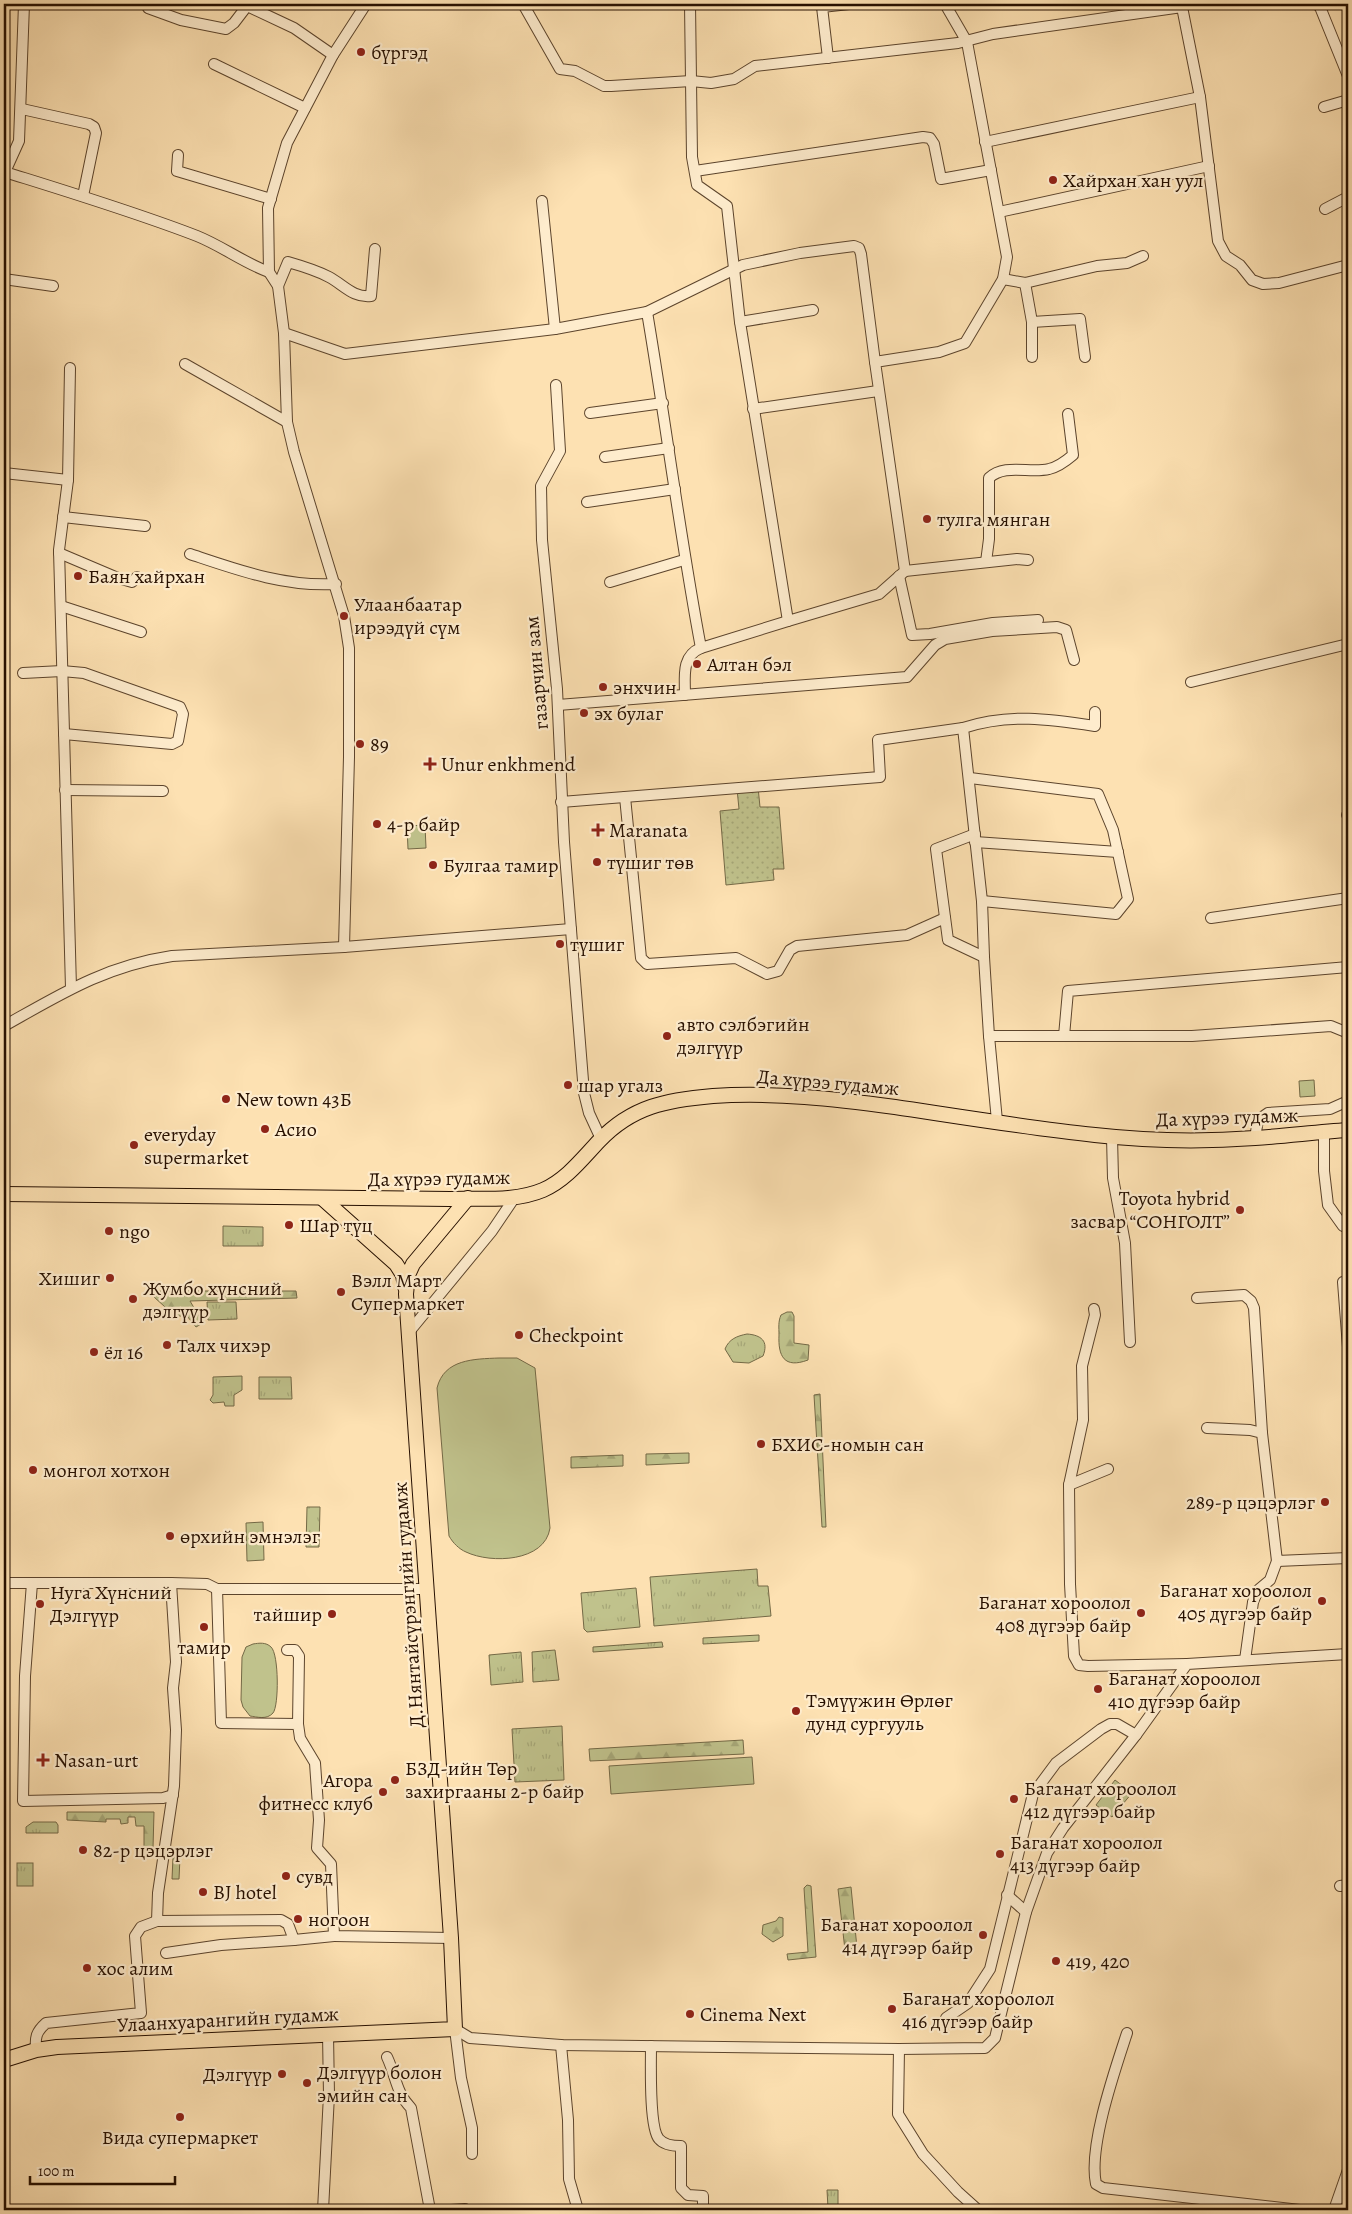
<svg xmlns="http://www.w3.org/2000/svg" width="1352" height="2214" viewBox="0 0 1352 2214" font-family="Alegreya,serif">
<defs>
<pattern id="grass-dots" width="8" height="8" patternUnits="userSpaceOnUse" patternTransform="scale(1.25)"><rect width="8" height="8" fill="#c0c28c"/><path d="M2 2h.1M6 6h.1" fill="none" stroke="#a5a677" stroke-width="1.8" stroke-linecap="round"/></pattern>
<pattern id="forest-firs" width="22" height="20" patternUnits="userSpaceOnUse" patternTransform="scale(1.25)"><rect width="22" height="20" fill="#c0c28c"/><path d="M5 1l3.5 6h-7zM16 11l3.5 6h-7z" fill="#a5a677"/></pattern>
<pattern id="park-tufts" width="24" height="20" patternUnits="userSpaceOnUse" patternTransform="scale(1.25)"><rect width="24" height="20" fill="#c0c28c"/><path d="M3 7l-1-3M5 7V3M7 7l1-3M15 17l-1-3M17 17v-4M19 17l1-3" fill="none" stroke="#a5a677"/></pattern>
</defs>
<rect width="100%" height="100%" fill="#fde1b2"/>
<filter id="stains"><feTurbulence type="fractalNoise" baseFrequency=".004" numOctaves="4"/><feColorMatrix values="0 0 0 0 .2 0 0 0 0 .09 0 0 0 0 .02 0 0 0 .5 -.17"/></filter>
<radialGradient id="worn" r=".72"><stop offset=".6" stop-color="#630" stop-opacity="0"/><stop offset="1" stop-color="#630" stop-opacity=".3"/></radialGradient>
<!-- grass -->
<path fill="url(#grass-dots)" stroke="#746946" d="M 758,787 L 760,807 L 779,807 L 784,869 L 773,869 L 774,880 L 726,885 L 720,811 L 739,809 L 737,789 Z"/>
<!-- forest -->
<g fill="url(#forest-firs)" stroke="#746946">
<path d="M 154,1291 L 296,1291 L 297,1298 L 190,1301 L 203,1323 L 196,1327 L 187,1316 L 175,1316 L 154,1297 Z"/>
<path d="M 787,1312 L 792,1312 L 794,1316 L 794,1343 L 809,1345 L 808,1360 C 784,1369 778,1356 779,1335 C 779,1327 778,1322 781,1315 Z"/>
<path d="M 820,1394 L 826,1527 L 822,1527 L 814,1395 Z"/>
<path d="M 689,1453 L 689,1463 L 646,1465 L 646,1454 Z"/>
<path d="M 623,1455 L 623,1466 L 571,1468 L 571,1457 Z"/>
<path d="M 743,1740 L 744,1754 L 590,1761 L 589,1749 Z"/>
<path d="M 67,1812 L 154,1812 L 153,1848 L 144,1848 L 144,1826 L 136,1826 L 135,1817 L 128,1817 L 128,1823 L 121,1824 L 120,1819 L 106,1819 L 106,1822 L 67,1820 Z"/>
<path d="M 173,1857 L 180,1857 L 179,1879 L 172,1879 Z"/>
<path d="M 807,1885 L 811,1886 L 816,1957 L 788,1960 L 787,1954 L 808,1952 L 804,1888 Z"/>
<path d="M 851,1887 L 857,1948 L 845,1950 L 838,1889 Z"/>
<path d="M 779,1917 L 783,1918 L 783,1936 L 773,1942 L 762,1934 L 763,1925 L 776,1921 Z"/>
</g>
<!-- park -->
<g fill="url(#park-tufts)" stroke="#746946">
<path d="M 223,1226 L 263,1227 L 263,1246 L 223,1246 Z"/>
<path d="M 207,1302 L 236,1302 L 237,1319 L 208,1320 Z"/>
<path d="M 747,1334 C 761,1335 769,1341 763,1356 L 749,1363 L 733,1362 L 725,1349 C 729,1339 737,1336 747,1334 Z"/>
<path d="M 242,1376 L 242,1390 L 234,1395 L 234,1406 L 225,1406 L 224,1402 L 213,1403 L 210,1400 L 213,1395 L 213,1377 Z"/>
<path d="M 259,1377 L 291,1377 L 292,1399 L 259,1399 Z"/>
<path d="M 307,1507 L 320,1507 L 319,1547 L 306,1547 Z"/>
<path d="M 757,1569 L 758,1586 L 768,1586 L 771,1616 L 654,1626 L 650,1577 Z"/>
<path d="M 636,1588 L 640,1627 L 587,1632 L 584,1629 L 581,1593 Z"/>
<path d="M 759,1635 L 759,1641 L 703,1644 L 703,1638 Z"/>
<path d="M 662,1642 L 663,1647 L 593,1652 L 593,1647 Z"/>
<path d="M 555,1650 L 559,1680 L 533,1682 L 532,1652 Z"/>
<path d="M 521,1652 L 523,1682 L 491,1685 L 489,1655 Z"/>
<path d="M 562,1726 L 564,1780 L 515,1782 L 512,1729 Z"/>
<path d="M 33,1822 L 56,1822 L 58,1825 L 58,1833 L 26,1833 L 26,1827 Z"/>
<rect x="17" y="1863" width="16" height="23"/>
<path d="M 827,2190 L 838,2190 L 838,2208 L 828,2208 Z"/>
</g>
<!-- pitch -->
<g fill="#c0c28c" stroke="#746946">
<path d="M 425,825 L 426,848 L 408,849 L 407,826 Z"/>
<path d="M 1314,1080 L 1315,1096 L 1300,1097 L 1299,1081 Z"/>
<path d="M 499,1358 L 517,1358 L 535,1368 L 550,1528 C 545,1562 491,1564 466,1552 C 459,1549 453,1543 449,1536 L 437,1388 C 444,1359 474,1359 499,1358 Z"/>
<path d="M 263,1522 L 264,1560 L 247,1561 L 246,1523 Z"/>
<path d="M 253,1644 C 259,1643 266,1642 271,1647 C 279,1654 279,1706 273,1713 C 267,1720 257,1717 250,1716 L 243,1707 L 241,1700 L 242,1657 L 246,1647 Z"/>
<path d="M 752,1757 L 754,1784 L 611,1794 L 609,1766 Z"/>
<path d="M 1115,1780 L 1132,1793 L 1112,1817 L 1096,1805 Z"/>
</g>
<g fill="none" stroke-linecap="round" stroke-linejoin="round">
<!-- minor casing -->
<g stroke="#5c442c" stroke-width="12">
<g id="minor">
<path d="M 24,4 L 19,141 L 5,172 C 69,192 135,212 197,236 C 222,246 244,263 269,272"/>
<path d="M 243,4 L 294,28 L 333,55"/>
<path d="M 523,4 L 560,69 L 575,71 L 604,86 L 611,86 L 691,81 L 711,83 L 734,79 L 755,66 L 958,43 L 993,34 L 1182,7 L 1200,97 L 1218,241 L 1226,256 L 1240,265 L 1252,280 L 1263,284 L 1279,283 L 1348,265"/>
<path d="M 690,4 L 692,157 L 697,185 L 727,206 L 740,322 L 788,621 L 879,594 L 905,571 L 875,362 L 939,352 L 965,343 L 1003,279 L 1007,257 L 967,42 L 945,4"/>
<path d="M 1316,4 L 1320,7 L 1348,76"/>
<path d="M 148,8 L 181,20 L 226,29 L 234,23 L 247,6"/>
<path d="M 828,58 L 822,7 L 849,4"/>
<path d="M 214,64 L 305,108"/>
<path d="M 1324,107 L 1348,100"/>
<path d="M 22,109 L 89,124 L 94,127 L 96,133 L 83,196"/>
<path d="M 985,142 L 1200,97"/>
<path d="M 178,155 L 177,171 L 271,199"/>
<path d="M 695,171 L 923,137 L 930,138 L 934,144 L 941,179 L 991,170"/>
<path d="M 542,201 L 555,329 L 647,312 L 743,265 L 800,253 L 854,246 L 859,248 L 861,254 L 875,362"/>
<path d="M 1325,209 L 1348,197"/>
<path d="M 999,212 L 1209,166"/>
<path d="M 4,279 L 53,286"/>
<path d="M 1003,279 L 1025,283 L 1097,266 L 1127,263 L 1143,256"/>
<path d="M 1025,283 L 1032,322 L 1080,319 L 1085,357"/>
<path d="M 278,286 L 288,262 C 302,266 316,270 329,277 C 344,285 353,298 371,296 L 375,249"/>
<path d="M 647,312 C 666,424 680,537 701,648 L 788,621"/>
<path d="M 740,322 L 813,310"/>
<path d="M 284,333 L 345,354 L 555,329"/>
<path d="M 1032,357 L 1032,322"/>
<path d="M 185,364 L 287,422"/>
<path d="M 70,368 L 68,480 L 59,550 L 71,988"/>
<path d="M 556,385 L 560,451 L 541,486 L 542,540 L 557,689 L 564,842 L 584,1093 L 589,1113 L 601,1139"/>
<path d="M 753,409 L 878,391"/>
<path d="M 590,413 L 663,403"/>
<path d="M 605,457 L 669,448"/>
<path d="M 4,473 L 68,480"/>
<path d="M 587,502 L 675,489"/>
<path d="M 63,517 L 145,526"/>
<path d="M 59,553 L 118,578 L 132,582 L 137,577"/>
<path d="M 190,554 C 238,570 284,587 336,584"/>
<path d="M 986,562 L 989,539 L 989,478 C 1005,463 1030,474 1049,469 C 1058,467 1066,461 1073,455 L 1068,414"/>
<path d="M 905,571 L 1017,559 L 1028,560"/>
<path d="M 899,576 L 912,635 L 930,634 L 993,623 L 1038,620"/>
<path d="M 610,582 L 684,560"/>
<path d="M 61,606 L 141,632"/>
<path d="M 23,673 L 62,671 L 84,673 L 180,707 L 183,714 L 178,741 L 172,744 L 64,734"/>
<path d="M 1191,682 L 1348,644"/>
<path d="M 685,695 C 685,677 681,656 701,648"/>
<path d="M 558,705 L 907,677 L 935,645 L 945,639 L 992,631 L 1057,627 L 1066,630 L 1074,660"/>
<path d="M 970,778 L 1098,794 L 1113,830 L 1128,899 L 1116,914 L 982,901"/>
<path d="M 65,790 L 163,791"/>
<path d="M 625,797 L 641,958 L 647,964 L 736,958 L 767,974 L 778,971 L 790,950 L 797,946 L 907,935 L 945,918"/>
<path d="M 561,802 L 880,777 L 878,740 L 963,728"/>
<path d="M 1347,815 L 1348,815"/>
<path d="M 975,834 L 936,849 L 948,940 L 984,957"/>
<path d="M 975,842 L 1118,852"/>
<path d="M 1211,918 L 1348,898"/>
<path d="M 344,947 L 349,757 L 349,648 L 344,616 L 294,452 L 287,422 L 284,333 L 278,286 L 269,272 L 268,208 L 287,143 L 333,55 L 366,4"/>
<path d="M 4,1026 C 61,994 105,966 172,956 L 344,947 L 571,929"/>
<path d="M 989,1036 L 984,957 L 982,901 L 963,728 C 1009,713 1049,719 1095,726 L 1095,712"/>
<path d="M 1064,1036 L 1068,991 L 1348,967"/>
<path d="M 997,1121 L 989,1036 L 1192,1036 L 1331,1026 L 1348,1033"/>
<path d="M 1324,1132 L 1324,1171 L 1328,1205 L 1343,1226"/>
<path d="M 1112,1137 L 1113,1178 L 1125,1243 L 1130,1342"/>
<path d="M 1255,1138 L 1258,1120 L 1268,1113 L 1330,1109 L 1348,1101"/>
<path d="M 1343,1282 L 1348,1347"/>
<path d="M 1197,1298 L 1244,1295 L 1251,1301 L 1254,1308 L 1262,1433"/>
<path d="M 409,1332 L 492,1231 L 515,1197"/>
<path d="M 1207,1428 L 1250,1430 L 1262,1433 L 1277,1561 L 1348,1558"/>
<path d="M 1108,1469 L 1069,1485 L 1070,1584 L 1074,1656 L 1079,1665 L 1088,1666 L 1187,1664"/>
<path d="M 1069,1485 L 1083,1420 L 1082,1366 L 1095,1315 L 1094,1309"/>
<path d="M 4,1583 L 171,1583 L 207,1584 L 217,1589 L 427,1589"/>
<path d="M 32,1583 L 25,1676 L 23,1801 L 163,1798 L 173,1795"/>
<path d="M 171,1583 L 176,1662 L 173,1688 L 176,1730 L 174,1786 L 158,1893 L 157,1921 L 281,1920 L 288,1924 L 294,1940 L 334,1936"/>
<path d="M 217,1589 L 221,1723 L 298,1724 L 300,1738 L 315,1763 L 319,1820 L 317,1848 L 331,1864 L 334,1936 L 451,1938"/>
<path d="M 287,1650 L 295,1650 L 299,1656 L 298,1724"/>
<path d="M 1245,1660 L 1253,1602 L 1258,1590 L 1270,1580 L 1277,1561"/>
<path d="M 1340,1886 L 1348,1885"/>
<path d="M 1007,1895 L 1026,1912"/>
<path d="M 166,1953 L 221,1945 L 294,1940"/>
<path d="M 946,2018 L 968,2003 L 990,1969 L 1033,1794 L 1056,1763 L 1101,1729 L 1110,1724 L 1117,1724 L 1136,1735"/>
<path d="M 455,2029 L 470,2038 L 561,2045 L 899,2049 L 985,2048 L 995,2038 L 1026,1912 L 1047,1853 L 1063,1828 L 1136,1735 L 1187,1664 L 1348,1654"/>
<path d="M 455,2029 L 461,2078 L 472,2128 L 472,2154"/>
<path d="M 1127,2033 C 1115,2070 1088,2147 1096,2184 L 1103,2188 L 1300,2210"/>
<path d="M 561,2045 L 568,2120 L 569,2179 L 578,2210"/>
<path d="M 651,2046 C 651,2063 649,2128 659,2139 C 664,2145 673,2146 681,2146 L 681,2188 L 688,2195 L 703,2196 L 703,2210"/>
<path d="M 899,2049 L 898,2114 L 923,2154 L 958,2192 L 978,2210"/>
<path d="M 36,2050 C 35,2037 36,2032 46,2023 L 141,2013 L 135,1936 L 141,1927 L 157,1921"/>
<path d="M 387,2057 C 396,2076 396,2093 411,2108 L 430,2210"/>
<path d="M 323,2210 L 329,2095 L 328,2034"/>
<path d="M 451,2210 L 465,2209"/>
<path d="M 1334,2210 L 1348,2170"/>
</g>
</g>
<!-- major casing -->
<g stroke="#271000" stroke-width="16">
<g id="major">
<path d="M 4,1194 L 450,1199 C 480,1198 515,1202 543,1190 C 566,1180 582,1159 599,1141 C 632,1106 667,1100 713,1096 C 775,1092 835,1099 895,1107 C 962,1117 1029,1128 1095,1135 C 1148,1141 1201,1142 1255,1138 C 1286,1136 1317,1132 1348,1130"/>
<path d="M 322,1198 L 396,1264 L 403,1275 L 405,1287"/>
<path d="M 4,2060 L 36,2050 L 57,2047 L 455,2029 L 451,1938 L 406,1294 L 408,1275 L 413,1264 L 468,1198"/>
</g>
</g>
<!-- minor -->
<use href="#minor" stroke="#feeccd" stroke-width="10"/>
<!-- major -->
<use href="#major" stroke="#fde1b2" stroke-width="14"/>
</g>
<!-- markers -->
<g fill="#8f2418" stroke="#feeccd" stroke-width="2">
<circle cx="361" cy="52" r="5"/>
<circle cx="1053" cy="180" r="5"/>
<circle cx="927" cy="519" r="5"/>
<circle cx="78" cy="576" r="5"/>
<circle cx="344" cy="616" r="5"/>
<circle cx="697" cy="664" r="5"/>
<circle cx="603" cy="687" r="5"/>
<circle cx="584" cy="713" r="5"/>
<circle cx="360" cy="744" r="5"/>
<path d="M427.5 756.5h5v5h5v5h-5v5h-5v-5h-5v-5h5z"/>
<circle cx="377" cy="824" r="5"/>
<path d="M595.5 822.5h5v5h5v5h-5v5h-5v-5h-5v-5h5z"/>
<circle cx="597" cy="862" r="5"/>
<circle cx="433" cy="865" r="5"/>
<circle cx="560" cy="944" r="5"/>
<circle cx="667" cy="1036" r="5"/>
<circle cx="568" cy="1085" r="5"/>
<circle cx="226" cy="1099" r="5"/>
<circle cx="265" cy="1129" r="5"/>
<circle cx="134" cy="1145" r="5"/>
<circle cx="1240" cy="1210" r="5"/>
<circle cx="289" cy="1225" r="5"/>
<circle cx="109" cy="1231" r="5"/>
<circle cx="110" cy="1278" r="5"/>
<circle cx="341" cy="1292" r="5"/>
<circle cx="133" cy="1299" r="5"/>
<circle cx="519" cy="1335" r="5"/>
<circle cx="167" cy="1345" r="5"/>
<circle cx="94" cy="1352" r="5"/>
<circle cx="761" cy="1444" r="5"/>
<circle cx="33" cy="1470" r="5"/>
<circle cx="1325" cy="1502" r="5"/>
<circle cx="170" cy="1536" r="5"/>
<circle cx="1322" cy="1601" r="5"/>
<circle cx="40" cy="1604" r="5"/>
<circle cx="1141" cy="1613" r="5"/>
<circle cx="332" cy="1614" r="5"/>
<circle cx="204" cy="1627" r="5"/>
<circle cx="1098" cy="1689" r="5"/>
<circle cx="796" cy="1711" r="5"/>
<path d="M40.5 1752.5h5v5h5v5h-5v5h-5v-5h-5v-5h5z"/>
<circle cx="395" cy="1780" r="5"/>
<circle cx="383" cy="1792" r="5"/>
<circle cx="1014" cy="1799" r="5"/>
<circle cx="83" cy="1850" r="5"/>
<circle cx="1000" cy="1854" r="5"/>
<circle cx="286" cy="1876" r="5"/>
<circle cx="203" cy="1892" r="5"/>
<circle cx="298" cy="1919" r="5"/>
<circle cx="983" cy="1935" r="5"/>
<circle cx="1056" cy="1961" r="5"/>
<circle cx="87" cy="1968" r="5"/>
<circle cx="892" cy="2009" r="5"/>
<circle cx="690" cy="2014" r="5"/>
<circle cx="282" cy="2074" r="5"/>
<circle cx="307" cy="2083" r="5"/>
<circle cx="180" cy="2117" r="5"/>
</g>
<g text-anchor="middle" stroke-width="4.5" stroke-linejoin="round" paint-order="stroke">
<!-- poi labels -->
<g font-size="20" fill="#271000" stroke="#feeccd" text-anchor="start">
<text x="371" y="59">бүргэд</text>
<text x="1063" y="187">Хайрхан хан уул</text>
<text x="937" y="526">тулга мянган</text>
<text x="88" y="583">Баян хайрхан</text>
<text x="354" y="611">Улаанбаатар<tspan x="354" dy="23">ирээдүй сүм</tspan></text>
<text x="707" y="671">Алтан бэл</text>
<text x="613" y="694">энхчин</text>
<text x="594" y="720">эх булаг</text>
<text x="370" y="751">89</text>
<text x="441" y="771">Unur enkhmend</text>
<text x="387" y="831">4-р байр</text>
<text x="609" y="837">Maranata</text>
<text x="607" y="869">түшиг төв</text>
<text x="443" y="872">Булгаа тамир</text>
<text x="570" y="951">түшиг</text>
<text x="677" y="1031">авто сэлбэгийн<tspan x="677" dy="23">дэлгүүр</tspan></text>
<text x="578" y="1092">шар угалз</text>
<text x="236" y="1106">New town 43Б</text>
<text x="275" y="1136">Асио</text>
<text x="144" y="1141">everyday<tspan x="144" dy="23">supermarket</tspan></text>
<text x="1230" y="1205" text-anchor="end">Toyota hybrid<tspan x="1230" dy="23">засвар “СОНГОЛТ”</tspan></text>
<text x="299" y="1232">Шар түц</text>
<text x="119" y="1238">ngo</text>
<text x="100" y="1285" text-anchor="end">Хишиг</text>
<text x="351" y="1287">Вэлл Март<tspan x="351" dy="23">Супермаркет</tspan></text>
<text x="143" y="1295">Жумбо хүнсний<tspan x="143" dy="23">дэлгүүр</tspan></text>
<text x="529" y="1342">Checkpoint</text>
<text x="177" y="1352">Талх чихэр</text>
<text x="104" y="1359">ёл 16</text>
<text x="771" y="1451">БХИС-номын сан</text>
<text x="43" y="1477">монгол хотхон</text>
<text x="1315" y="1509" text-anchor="end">289-р цэцэрлэг</text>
<text x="180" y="1543">өрхийн эмнэлэг</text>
<text x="1312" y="1597" text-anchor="end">Баганат хороолол<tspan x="1312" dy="23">405 дүгээр байр</tspan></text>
<text x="50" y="1599">Нуга Хүнсний<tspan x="50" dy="23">Дэлгүүр</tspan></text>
<text x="1131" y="1609" text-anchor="end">Баганат хороолол<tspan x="1131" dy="23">408 дүгээр байр</tspan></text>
<text x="322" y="1621" text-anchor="end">тайшир</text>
<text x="204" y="1654" text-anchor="middle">тамир</text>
<text x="1108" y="1685">Баганат хороолол<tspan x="1108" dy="23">410 дүгээр байр</tspan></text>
<text x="806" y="1707">Тэмүүжин Өрлөг<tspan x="806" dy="23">дунд сургууль</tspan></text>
<text x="54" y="1767">Nasan-urt</text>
<text x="405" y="1775">БЗД-ийн Төр<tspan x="405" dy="23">захиргааны 2-р байр</tspan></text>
<text x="373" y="1787" text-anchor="end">Агора<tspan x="373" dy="23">фитнесс клуб</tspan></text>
<text x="1024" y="1795">Баганат хороолол<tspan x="1024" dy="23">412 дүгээр байр</tspan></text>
<text x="1010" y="1849">Баганат хороолол<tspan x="1010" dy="23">413 дүгээр байр</tspan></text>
<text x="93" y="1857">82-р цэцэрлэг</text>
<text x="296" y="1883">сувд</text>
<text x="213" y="1899">BJ hotel</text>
<text x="308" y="1926">ногоон</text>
<text x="973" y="1931" text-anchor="end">Баганат хороолол<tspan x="973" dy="23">414 дүгээр байр</tspan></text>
<text x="1066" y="1968">419, 420</text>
<text x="97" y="1975">хос алим</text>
<text x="902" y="2005">Баганат хороолол<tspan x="902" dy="23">416 дүгээр байр</tspan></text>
<text x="700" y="2021">Cinema Next</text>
<text x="317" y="2079">Дэлгүүр болон<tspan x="317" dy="23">эмийн сан</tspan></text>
<text x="272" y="2081" text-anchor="end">Дэлгүүр</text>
<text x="180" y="2144" text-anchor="middle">Вида супермаркет</text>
</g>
<!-- street labels -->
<g font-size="20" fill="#271000" stroke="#feeccd">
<text transform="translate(536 673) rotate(-95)" y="7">газарчин зам</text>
<text transform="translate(828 1082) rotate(5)" y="7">Да хүрээ гудамж</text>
<text transform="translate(1227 1117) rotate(-2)" y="7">Да хүрээ гудамж</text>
<text transform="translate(439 1178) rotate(-1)" y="7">Да хүрээ гудамж</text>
<text transform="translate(408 1605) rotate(-94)" y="7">Д.Нянтайсүрэнгийн гудамж</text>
<text transform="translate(228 2019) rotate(-3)" y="7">Улаанхуарангийн гудамж</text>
</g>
</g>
<!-- margin -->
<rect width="1352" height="2214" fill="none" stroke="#fde1b2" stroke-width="20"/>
<rect x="5" y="5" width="1342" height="2204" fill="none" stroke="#271000" stroke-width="2.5"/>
<rect x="10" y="10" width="1332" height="2194" fill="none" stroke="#271000"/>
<!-- scale -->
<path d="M30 2176v8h145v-8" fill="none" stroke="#271000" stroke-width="2.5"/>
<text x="38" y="2176" font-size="15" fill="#271000" stroke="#feeccd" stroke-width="4" paint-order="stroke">100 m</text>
<rect width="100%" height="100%" filter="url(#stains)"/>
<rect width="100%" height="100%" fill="url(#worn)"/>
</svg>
